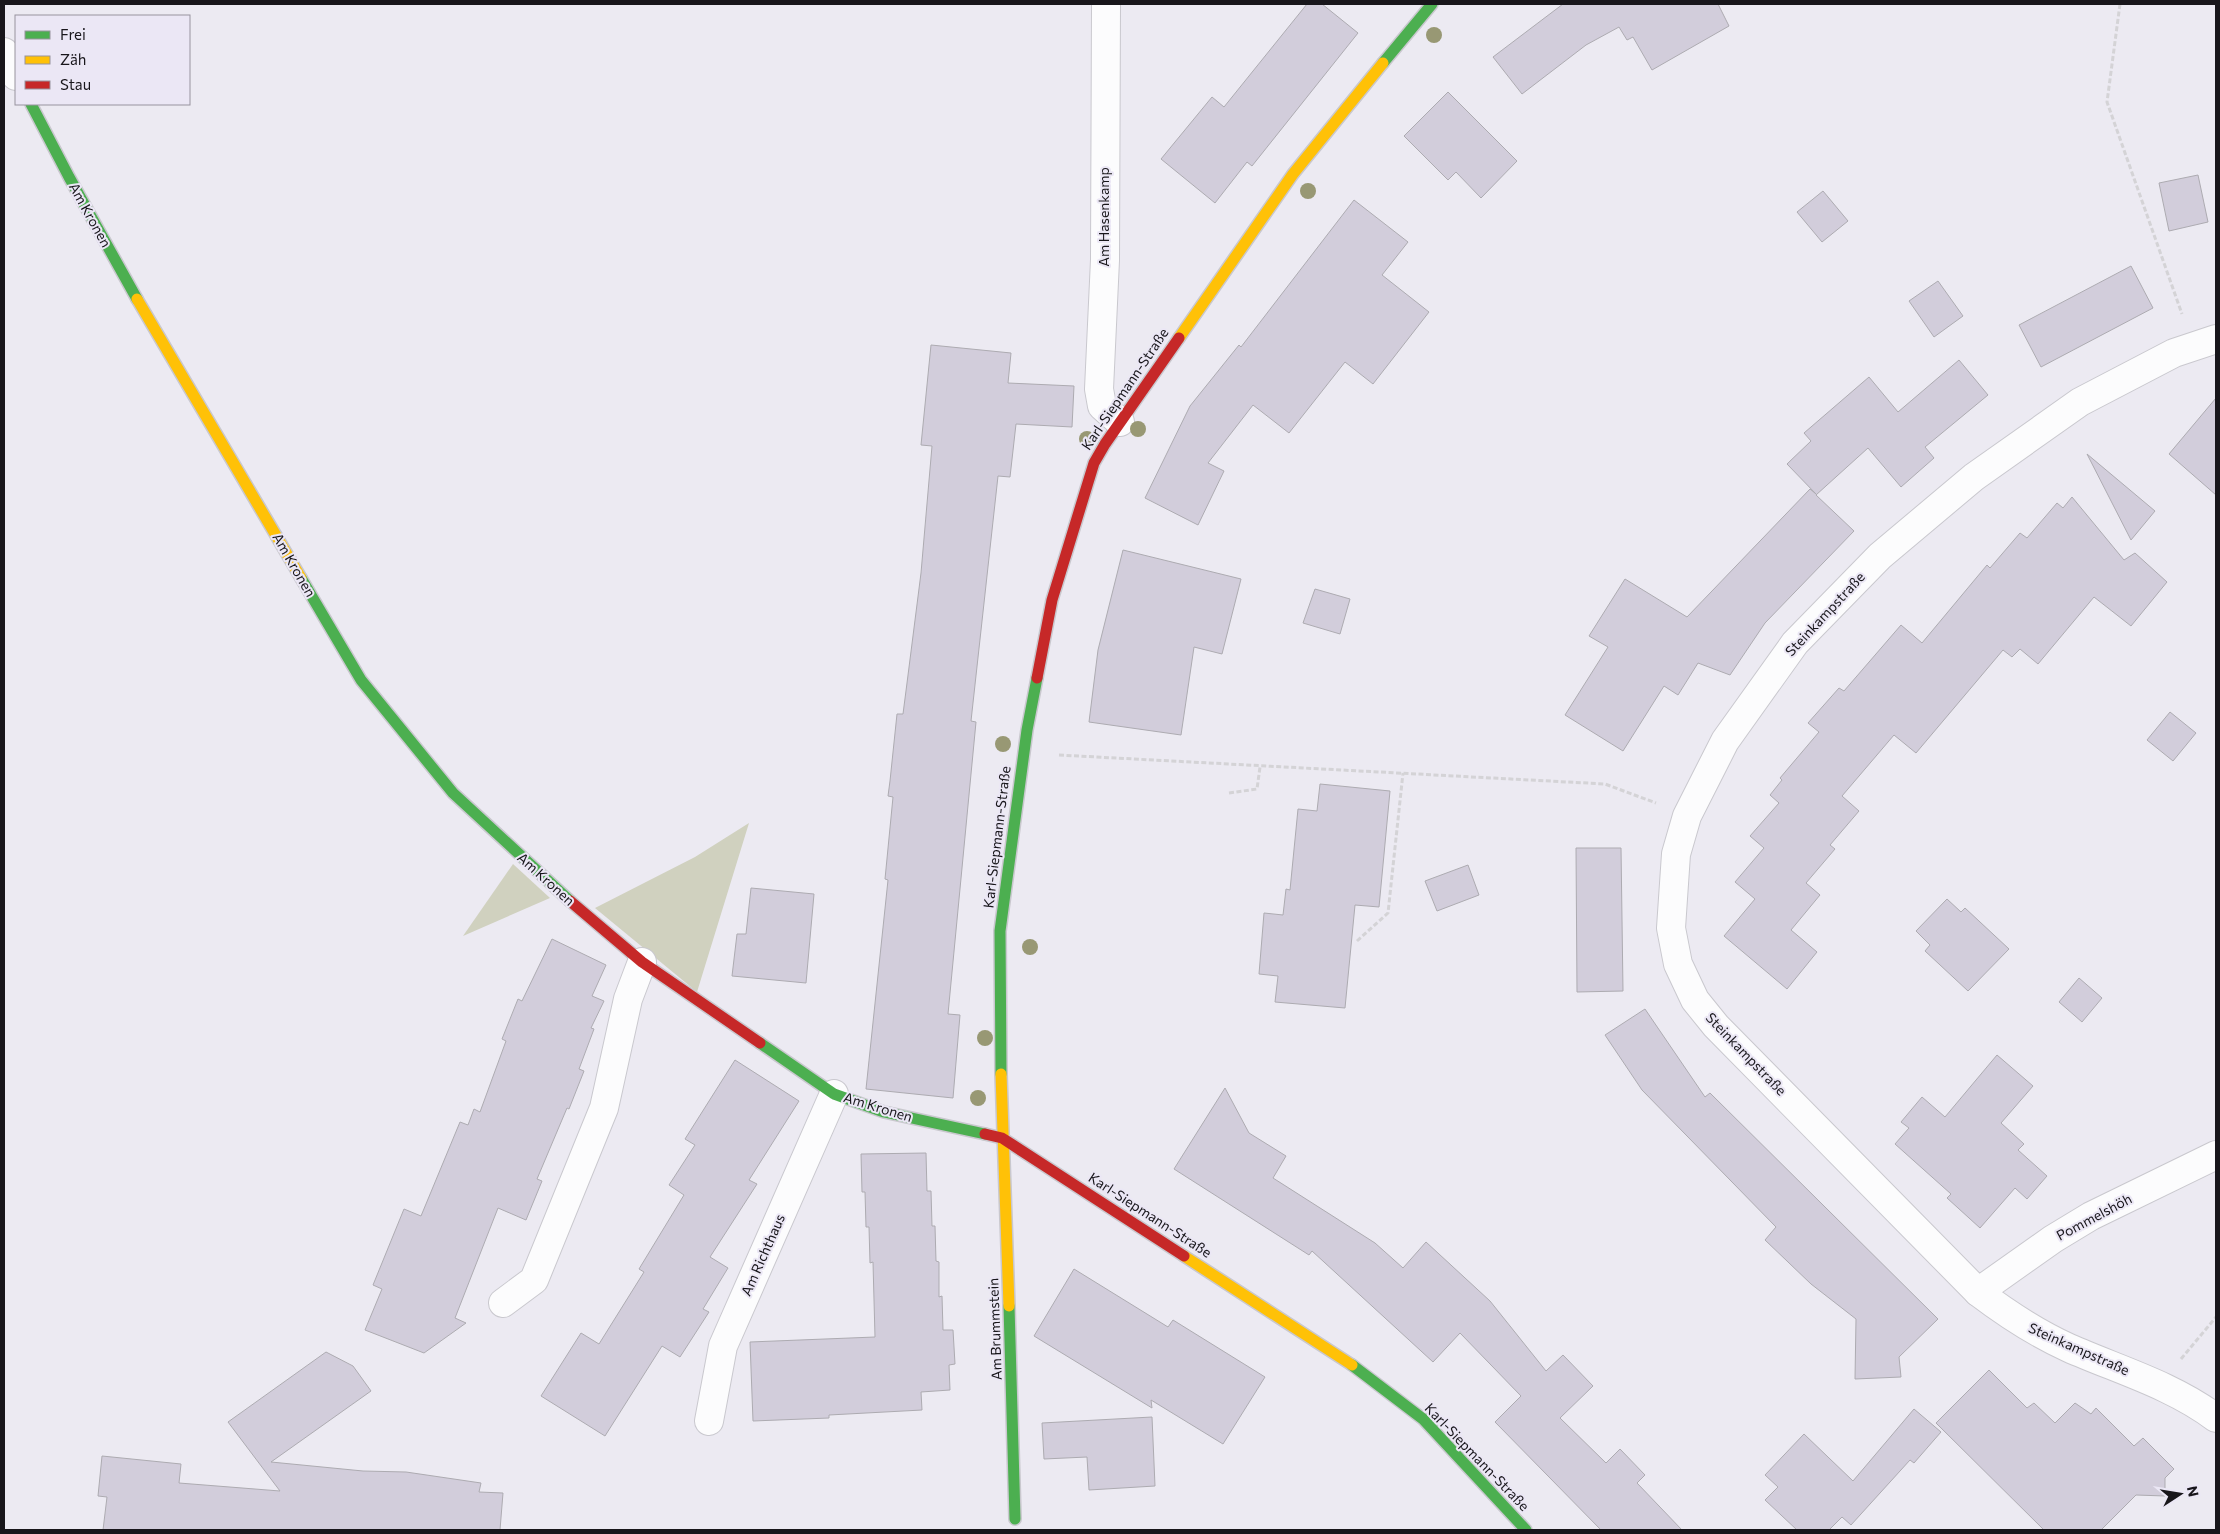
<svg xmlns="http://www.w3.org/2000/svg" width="2220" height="1534" viewBox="0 0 2220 1534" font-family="Commissioner,sans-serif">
<rect width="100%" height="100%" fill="#eceaf2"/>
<!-- green -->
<g fill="#d0d1bf">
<path d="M 749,823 L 697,992 L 595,908 L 695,857 Z"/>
<path d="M 513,864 L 550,898 L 463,936 Z"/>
</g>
<!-- building -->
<g fill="#d2cddb" stroke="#adabb1">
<path d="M 1307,4 L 1322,4 L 1358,33 L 1252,166 L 1247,162 L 1215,203 L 1161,159 L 1212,97 L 1224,107 Z"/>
<path d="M 1563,4 L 1718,4 L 1729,26 L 1652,70 L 1633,37 L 1627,40 L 1619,27 L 1586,45 L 1522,94 L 1493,57 Z"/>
<path d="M 1448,92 L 1517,161 L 1481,198 L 1456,172 L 1448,180 L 1404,136 Z"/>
<path d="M 2198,175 L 2208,222 L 2169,231 L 2159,183 Z"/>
<path d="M 1823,191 L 1848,221 L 1822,242 L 1797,212 Z"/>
<path d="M 1354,200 L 1408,242 L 1382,275 L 1429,312 L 1373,384 L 1345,362 L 1289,433 L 1253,405 L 1208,463 L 1224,471 L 1198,525 L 1145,498 L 1190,406 L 1239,345 L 1241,347 Z"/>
<path d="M 2131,266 L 2153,308 L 2041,367 L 2019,325 Z"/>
<path d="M 1938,281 L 1963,316 L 1934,337 L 1909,301 Z"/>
<path d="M 931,345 L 1011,353 L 1008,383 L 1074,386 L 1072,427 L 1016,424 L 1010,477 L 998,476 L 971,721 L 976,722 L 948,1014 L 960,1015 L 953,1098 L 866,1089 L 888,880 L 885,879 L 893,797 L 888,796 L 890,781 L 897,714 L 903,714 L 907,683 L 921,573 L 932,446 L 921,445 Z"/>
<path d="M 1959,360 L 1988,395 L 1925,447 L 1934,458 L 1901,487 L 1868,448 L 1816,495 L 1854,531 L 1765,623 L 1730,675 L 1698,663 L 1678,695 L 1664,686 L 1623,751 L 1565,715 L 1608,647 L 1589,636 L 1625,579 L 1687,617 L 1810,489 L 1816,494 L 1787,464 L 1811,441 L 1804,433 L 1869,377 L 1898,412 Z"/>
<path d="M 2216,398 L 2216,495 L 2169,454 Z"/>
<path d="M 2087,454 L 2155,511 L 2131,540 Z"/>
<path d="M 2072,497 L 2124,560 L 2135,553 L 2167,582 L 2131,626 L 2094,597 L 2038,664 L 2020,649 L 2012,657 L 2003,650 L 1916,753 L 1894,735 L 1842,796 L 1859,811 L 1830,845 L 1835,849 L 1806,883 L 1820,895 L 1791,930 L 1817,952 L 1787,989 L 1724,936 L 1755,899 L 1735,882 L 1764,848 L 1750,836 L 1779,803 L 1770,795 L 1782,780 L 1780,778 L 1819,732 L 1808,723 L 1839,688 L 1844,691 L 1901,625 L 1922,643 L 1987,565 L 1990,568 L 2020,533 L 2027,538 L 2057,503 L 2063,508 Z"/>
<path d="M 1123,550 L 1241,579 L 1222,654 L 1194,647 L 1181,735 L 1089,722 L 1098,650 Z"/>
<path d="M 1315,589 L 1350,599 L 1340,634 L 1303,623 Z"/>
<path d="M 2170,712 L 2196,733 L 2173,761 L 2147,740 Z"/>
<path d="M 1320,784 L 1390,791 L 1379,907 L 1355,905 L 1345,1008 L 1275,1002 L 1278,976 L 1259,974 L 1264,913 L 1283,915 L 1286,889 L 1290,890 L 1298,809 L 1317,811 Z"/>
<path d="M 1576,848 L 1621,848 L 1623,991 L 1577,992 Z"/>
<path d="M 1468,865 L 1479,895 L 1437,911 L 1425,881 Z"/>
<path d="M 751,888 L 814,894 L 806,983 L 732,976 L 737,934 L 746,934 Z"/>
<path d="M 1947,899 L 1961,912 L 1965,908 L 2009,949 L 1968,991 L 1925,951 L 1930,945 L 1916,931 Z"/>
<path d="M 552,939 L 606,965 L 592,996 L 604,1001 L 591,1028 L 594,1029 L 579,1069 L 584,1071 L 569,1109 L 567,1108 L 537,1179 L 542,1181 L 526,1220 L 498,1208 L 455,1318 L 466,1323 L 424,1353 L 365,1330 L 382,1289 L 373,1285 L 404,1209 L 421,1216 L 460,1122 L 468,1125 L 474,1109 L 480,1112 L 506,1041 L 502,1039 L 518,999 L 522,1001 Z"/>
<path d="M 2079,978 L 2102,998 L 2082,1022 L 2059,1002 Z"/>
<path d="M 1645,1009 L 1705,1097 L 1710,1093 L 1938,1319 L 1899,1357 L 1901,1377 L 1855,1379 L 1856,1319 L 1811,1284 L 1765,1240 L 1776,1227 L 1642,1090 L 1605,1035 Z"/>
<path d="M 1997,1055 L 2033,1086 L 2001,1123 L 2024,1144 L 2018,1150 L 2047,1176 L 2027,1199 L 2015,1188 L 1980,1228 L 1947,1198 L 1951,1194 L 1895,1144 L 1909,1128 L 1901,1122 L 1922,1097 L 1945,1117 Z"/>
<path d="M 735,1060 L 799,1101 L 749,1180 L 757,1184 L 710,1257 L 728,1268 L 703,1309 L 709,1312 L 680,1357 L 662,1346 L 605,1436 L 541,1396 L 581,1333 L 599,1344 L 644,1272 L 639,1269 L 684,1195 L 669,1185 L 695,1145 L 685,1139 Z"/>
<path d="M 1225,1088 L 1249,1133 L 1286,1156 L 1273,1178 L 1375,1243 L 1403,1268 L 1426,1242 L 1490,1301 L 1546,1371 L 1563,1355 L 1593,1386 L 1560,1418 L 1606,1463 L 1620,1449 L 1645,1475 L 1637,1483 L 1682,1530 L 1601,1530 L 1495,1422 L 1521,1396 L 1460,1333 L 1433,1362 L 1312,1251 L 1309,1255 L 1174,1169 Z"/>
<path d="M 926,1153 L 927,1191 L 931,1191 L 932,1226 L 935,1226 L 936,1261 L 939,1262 L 939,1297 L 942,1296 L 943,1330 L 953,1330 L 955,1364 L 949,1365 L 950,1390 L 921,1392 L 922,1410 L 829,1415 L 829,1418 L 753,1421 L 750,1342 L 875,1337 L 873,1262 L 870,1263 L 869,1227 L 866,1227 L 865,1192 L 862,1192 L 861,1154 Z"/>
<path d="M 1074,1269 L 1168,1327 L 1173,1320 L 1265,1377 L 1223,1444 L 1151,1400 L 1152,1408 L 1034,1336 Z"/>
<path d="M 326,1352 L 353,1366 L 371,1391 L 271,1462 L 363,1471 L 406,1472 L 481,1483 L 479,1492 L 503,1493 L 500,1530 L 103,1530 L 107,1497 L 98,1496 L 102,1456 L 181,1464 L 179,1483 L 280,1491 L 228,1422 Z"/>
<path d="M 1989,1370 L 2027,1408 L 2034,1403 L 2055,1423 L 2075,1403 L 2091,1414 L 2096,1408 L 2134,1446 L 2143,1438 L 2174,1469 L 2165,1478 L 2165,1496 L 2136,1495 L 2101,1530 L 2044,1530 L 1936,1423 Z"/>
<path d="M 1914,1409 L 1941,1432 L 1914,1463 L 1910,1460 L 1851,1525 L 1842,1517 L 1829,1530 L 1797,1530 L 1765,1500 L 1778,1487 L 1765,1475 L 1804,1434 L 1853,1481 Z"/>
<path d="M 1152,1417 L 1155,1486 L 1089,1490 L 1087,1457 L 1044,1459 L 1042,1423 Z"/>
</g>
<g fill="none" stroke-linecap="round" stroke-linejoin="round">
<!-- street casing -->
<g stroke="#c9c8ce" stroke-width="30">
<g id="street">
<path d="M 1106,4 L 1105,260 L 1099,389 L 1102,406 L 1120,422"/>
<path d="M 4,52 L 16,76"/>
<path d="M 2216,339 L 2174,353 L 2080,402 L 1974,477 L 1880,556 L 1795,643 L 1725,741 L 1687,816 L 1676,854 L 1671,928 L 1678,964 L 1695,1000 L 1716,1026 L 1978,1292 C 2007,1314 2036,1333 2069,1348 C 2119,1370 2172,1385 2216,1418"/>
<path d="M 1978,1292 L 2053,1239 L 2091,1216 L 2216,1155"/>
<path d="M 503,1303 L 534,1280 L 604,1108 L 628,999 L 642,962"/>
<path d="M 709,1421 L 723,1346 L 834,1094"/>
</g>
</g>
<!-- fast casing -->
<g stroke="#c9c8ce" stroke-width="14">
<g id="fast">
<path d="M 1383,63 L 1432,4"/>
<path d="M 31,104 L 69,177 L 137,299"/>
<path d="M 301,578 L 361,680 L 453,793 L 570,901"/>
<path d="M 760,1043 L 834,1094 L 884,1112 L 985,1134"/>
<path d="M 1001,1074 L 1000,931 L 1027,730 L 1037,678"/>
<path d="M 1009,1306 L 1015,1519"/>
<path d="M 1352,1365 L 1423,1419 L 1526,1530"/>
</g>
</g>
<!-- slow casing -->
<g stroke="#c9c8ce" stroke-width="14">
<g id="slow">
<path d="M 137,299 L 301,578"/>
<path d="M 1179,338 L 1293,174 L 1383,63"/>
<path d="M 1001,1074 L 1009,1306"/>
<path d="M 1184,1256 L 1352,1365"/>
</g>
</g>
<!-- jam casing -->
<g stroke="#c9c8ce" stroke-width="14">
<g id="jam">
<path d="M 1037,678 L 1052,600 L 1094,463 L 1105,444 L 1179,338"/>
<path d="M 570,901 L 642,962 L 760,1043"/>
<path d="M 985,1134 L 1002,1138 L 1184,1256"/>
</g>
</g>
<!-- path -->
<g stroke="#d4d3d6" stroke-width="3" stroke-dasharray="5 2.5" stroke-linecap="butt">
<path d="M 2120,4 L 2107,102 L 2182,314"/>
<path d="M 1059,755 L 1605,784 L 1656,803"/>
<path d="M 1229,793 L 1257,789 L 1260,767"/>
<path d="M 1357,941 L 1388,913 L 1403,773"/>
<path d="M 2181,1359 L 2216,1317"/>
</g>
<!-- street -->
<use href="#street" stroke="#fcfcfd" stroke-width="28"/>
<!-- fast -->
<use href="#fast" stroke="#4caf50" stroke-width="11"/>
<!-- slow -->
<use href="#slow" stroke="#ffc107" stroke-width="11"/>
<!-- jam -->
<use href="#jam" stroke="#c62828" stroke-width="11"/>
</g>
<!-- trees -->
<g fill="#989874">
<circle cx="1434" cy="35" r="8"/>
<circle cx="1308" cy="191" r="8"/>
<circle cx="1138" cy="429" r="8"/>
<circle cx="1087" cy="439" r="8"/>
<circle cx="1003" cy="744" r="8"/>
<circle cx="1030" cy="947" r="8"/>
<circle cx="985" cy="1038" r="8"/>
<circle cx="978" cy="1098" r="8"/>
</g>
<g text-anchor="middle" stroke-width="4" stroke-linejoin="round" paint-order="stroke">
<!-- street labels -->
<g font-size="14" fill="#18161b" stroke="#ebe7f5">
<text transform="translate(90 215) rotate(61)" y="5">Am Kronen</text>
<text transform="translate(1104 217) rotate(-90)" y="5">Am Hasenkamp</text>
<text transform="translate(1125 389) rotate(-56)" y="5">Karl-Siepmann-Straße</text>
<text transform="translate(294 565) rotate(60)" y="5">Am Kronen</text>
<text transform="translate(1825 614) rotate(-47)" y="5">Steinkampstraße</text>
<text transform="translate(997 837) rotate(-83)" y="5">Karl-Siepmann-Straße</text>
<text transform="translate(546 879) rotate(42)" y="5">Am Kronen</text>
<text transform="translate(1746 1054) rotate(46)" y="5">Steinkampstraße</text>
<text transform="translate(878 1107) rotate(17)" y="5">Am Kronen</text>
<text transform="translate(1150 1215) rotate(33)" y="5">Karl-Siepmann-Straße</text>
<text transform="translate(2094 1217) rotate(-28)" y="5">Pommelshöh</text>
<text transform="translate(763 1255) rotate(-66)" y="5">Am Richthaus</text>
<text transform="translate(995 1329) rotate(-92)" y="5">Am Brummstein</text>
<text transform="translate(2079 1349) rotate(24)" y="5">Steinkampstraße</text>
<text transform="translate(1477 1457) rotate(46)" y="5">Karl-Siepmann-Straße</text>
</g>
</g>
<!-- border -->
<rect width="2220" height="1534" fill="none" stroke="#18161b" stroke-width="10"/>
<!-- legend -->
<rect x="15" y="15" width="175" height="90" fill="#ebe7f5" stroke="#97939e"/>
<rect x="25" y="31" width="25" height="8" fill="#4caf50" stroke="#97939e"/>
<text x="60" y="40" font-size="15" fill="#18161b">Frei</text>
<rect x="25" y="56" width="25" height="8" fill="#ffc107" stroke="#97939e"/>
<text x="60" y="65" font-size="15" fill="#18161b">Zäh</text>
<rect x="25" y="81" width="25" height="8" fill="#c62828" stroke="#97939e"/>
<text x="60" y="90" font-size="15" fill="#18161b">Stau</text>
<!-- north arrow -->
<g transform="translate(2180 1494) rotate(78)" stroke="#ebe7f5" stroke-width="4" paint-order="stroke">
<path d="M0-4L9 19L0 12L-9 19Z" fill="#18161b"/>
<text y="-8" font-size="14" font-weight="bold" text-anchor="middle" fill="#18161b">N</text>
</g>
</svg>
